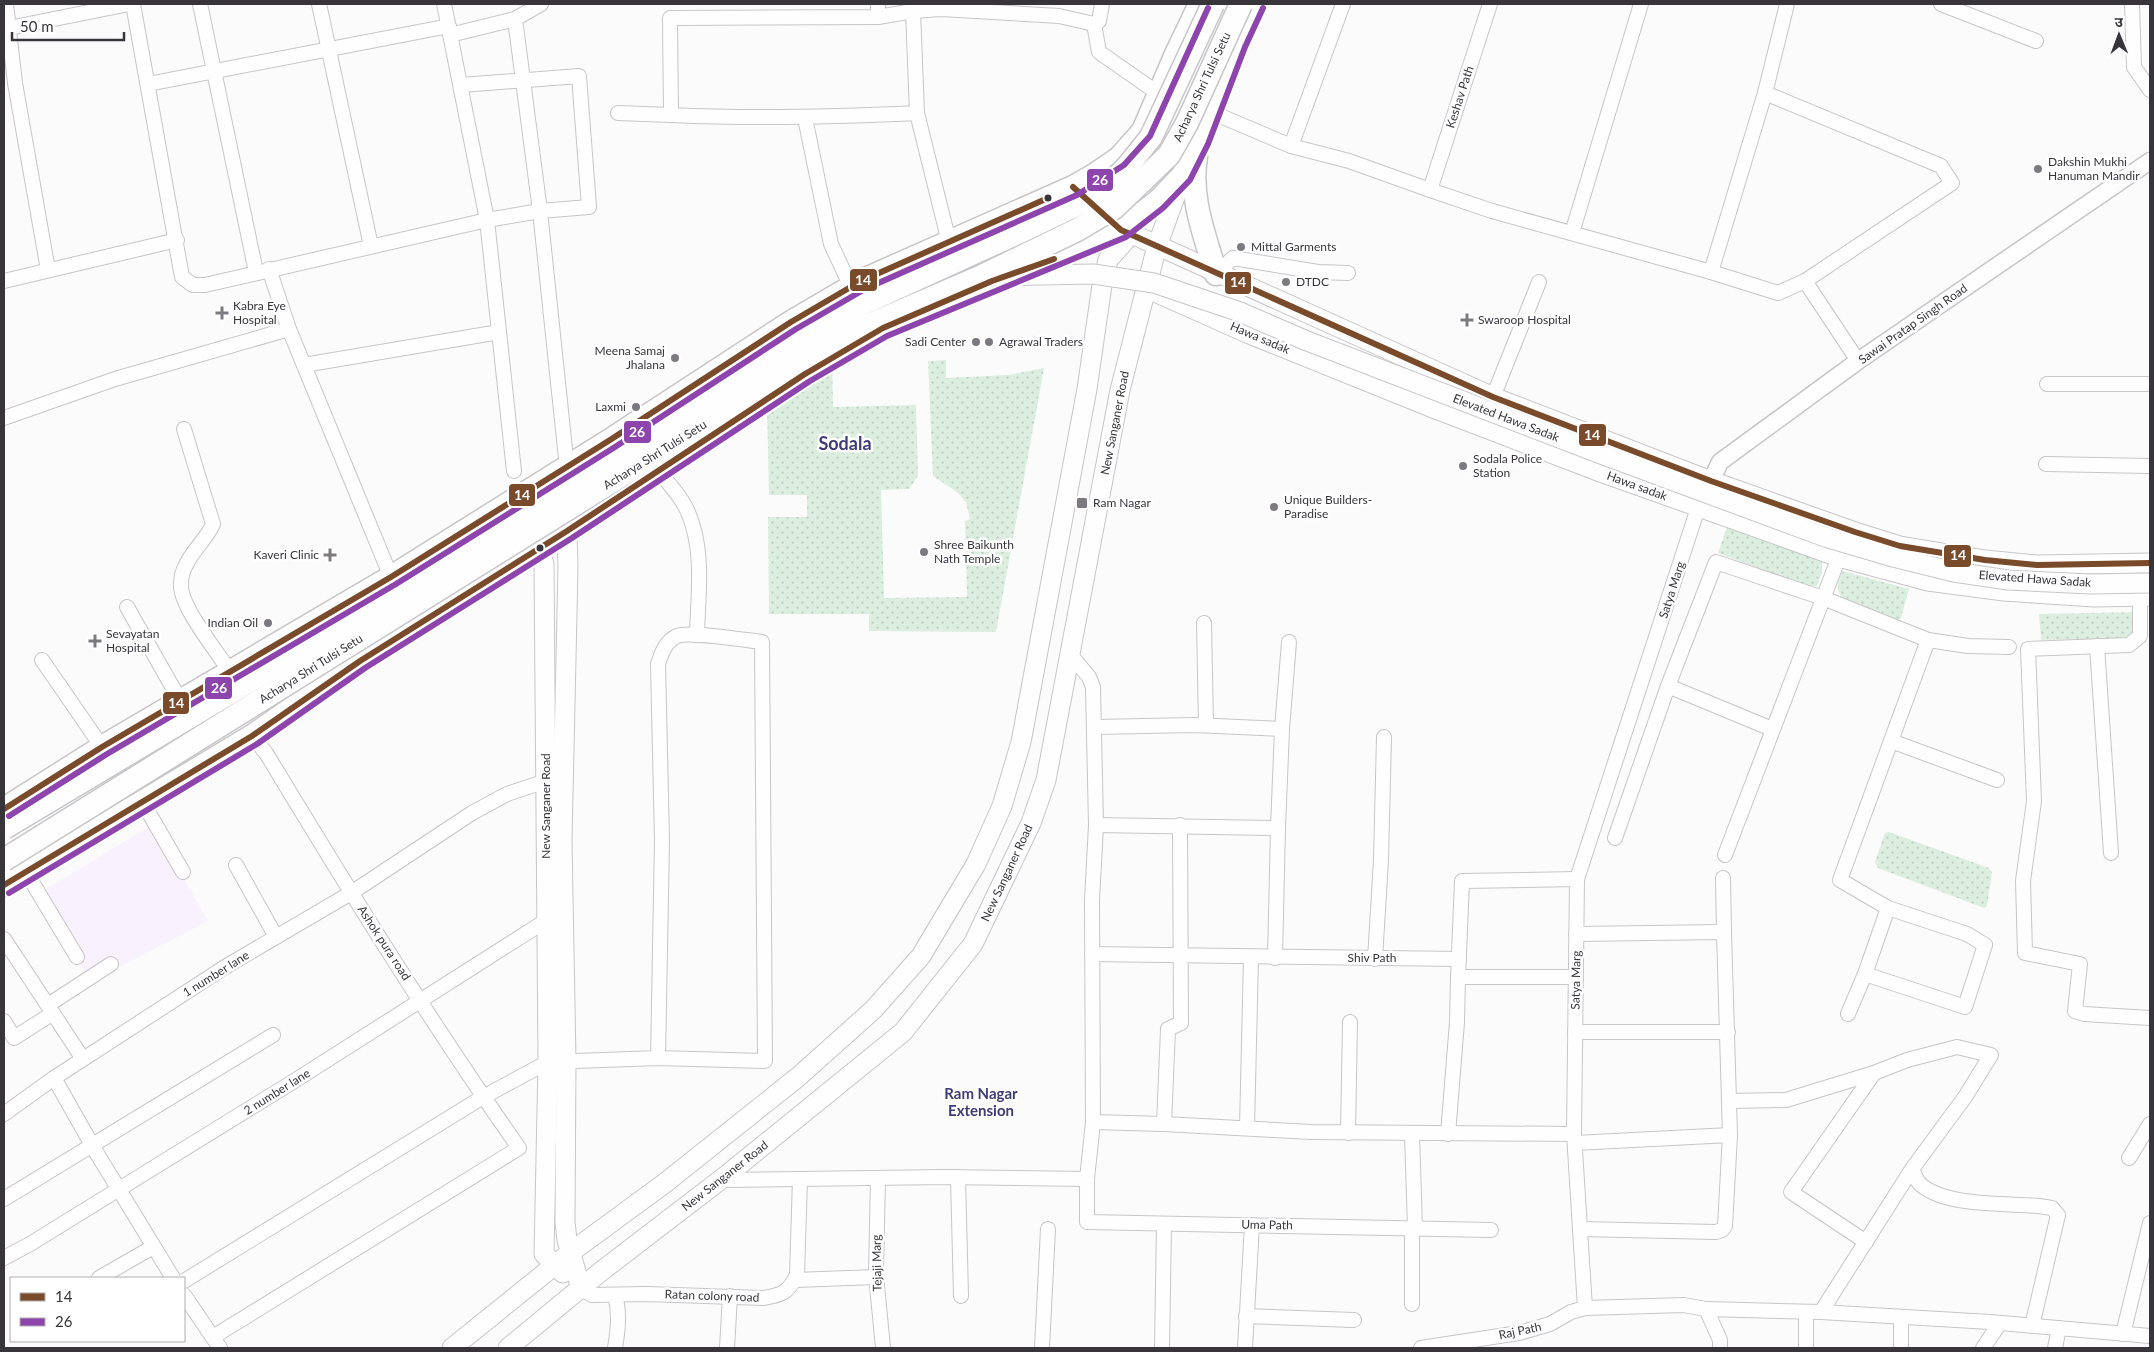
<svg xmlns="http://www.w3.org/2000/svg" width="2154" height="1352" viewBox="0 0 2154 1352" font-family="Lato,'Noto Sans Devanagari',sans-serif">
<defs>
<pattern id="grass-dots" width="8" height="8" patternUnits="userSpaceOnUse" patternTransform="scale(1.25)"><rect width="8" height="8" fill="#dceee0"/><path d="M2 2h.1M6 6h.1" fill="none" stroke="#bdcdc1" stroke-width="1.8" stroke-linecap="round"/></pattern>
</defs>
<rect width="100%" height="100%" fill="#fcfbfc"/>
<!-- built -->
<path fill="#f7f2fd" d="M 158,821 L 182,875 L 208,921 L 91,982 L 38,894 Z"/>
<!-- grass -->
<g fill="url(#grass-dots)">
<path d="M 946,360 L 946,378 L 1008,375 L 1044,368 L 996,632 L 869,631 L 869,614 L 769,614 L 768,517 L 807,517 L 807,495 L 769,495 L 767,406 L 832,364 L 833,407 L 916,405 L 918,476 L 909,489 L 881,490 L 884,598 L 967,597 L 965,521 L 970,519 L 966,502 L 957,492 L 933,476 L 928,361 Z"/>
<path d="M 1727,527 L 1822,561 L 1822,572 L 1817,586 L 1808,586 L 1718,553 Z"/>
<path d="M 1843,571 L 1909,589 L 1900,621 L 1843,601 C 1836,589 1836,582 1843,571 Z"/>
<path d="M 2137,612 L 2134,633 L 2127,638 L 2041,640 L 2039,614 Z"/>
<path d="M 1889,832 L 1989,868 L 1992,872 L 1987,906 L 1984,908 L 1878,868 L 1875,862 L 1885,833 Z"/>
</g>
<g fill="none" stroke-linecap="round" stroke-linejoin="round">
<!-- minor casing -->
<g stroke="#c7c5c8" stroke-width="16">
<g id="minor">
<path d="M 6,4 L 15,83 L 48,270"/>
<path d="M 133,4 L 182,277 L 193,285 L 205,285 L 487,220 L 540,211 L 589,207 L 579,76 L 461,85"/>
<path d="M 200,4 L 256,272"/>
<path d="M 319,4 L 371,246"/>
<path d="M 444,4 L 487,220 L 514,471"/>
<path d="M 878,4 L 878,17"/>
<path d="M 1941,4 L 2036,41"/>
<path d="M 2132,4 L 2134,67 L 2150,90"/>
<path d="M 913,11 L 917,113 C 835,117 753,119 671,115 L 670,18 L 878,17 Z"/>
<path d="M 913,11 L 941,9 L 1059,16 L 1094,24 L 1099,21 L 1102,4"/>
<path d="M 515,19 L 540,211 L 567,468"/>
<path d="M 1094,24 L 1099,52 L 1159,94"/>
<path d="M 4,29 L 129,4"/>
<path d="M 450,35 L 515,19 L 541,4"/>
<path d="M 148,84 L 449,26"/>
<path d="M 1765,93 L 1941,166 L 1952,183 L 1805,281"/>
<path d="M 1211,112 L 1291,146 L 1349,161 L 1430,190 L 1492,211 L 1711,272 L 1778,293 L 1805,281 L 1858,361"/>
<path d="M 618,113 L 671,115"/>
<path d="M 917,113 L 949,242"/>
<path d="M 805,118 L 831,244 L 851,287"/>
<path d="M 1291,146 L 1343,4"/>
<path d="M 1430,190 L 1490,4"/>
<path d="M 1572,233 L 1641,4"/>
<path d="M 269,269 L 289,329 L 391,577"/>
<path d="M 1711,272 L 1765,93 L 1787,4"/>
<path d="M 1216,274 L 1233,258 L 1318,272 L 1348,273"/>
<path d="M 4,281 L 177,240"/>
<path d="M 304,365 L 499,332"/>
<path d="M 2047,384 L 2150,384"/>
<path d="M 1493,397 L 1539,282"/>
<path d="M 4,418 L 115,379 L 289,329"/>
<path d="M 184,429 L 213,524 C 207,539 193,549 186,565 C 183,570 181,578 181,584 C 179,605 218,653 231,673"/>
<path d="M 2046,464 L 2150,466"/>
<path d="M 658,470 C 667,482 681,496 687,510 C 705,549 698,594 697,635"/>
<path d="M 1698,508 L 1577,879 L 1574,1134 L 1585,1308 L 1684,1305 L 1706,1309 L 1720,1340 L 1720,1348"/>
<path d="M 2140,596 L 2140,636 L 2129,645 L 2028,649 L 2034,801 L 2023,881 L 2025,953 L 2080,964 L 2075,1011 L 2084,1014 L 2150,1018"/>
<path d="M 127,607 L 181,702"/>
<path d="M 1204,623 L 1206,725"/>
<path d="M 1928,640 L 1968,646 L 2009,647"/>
<path d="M 2097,646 L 2111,853"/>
<path d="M 1070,654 L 1089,677 L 1093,687 L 1096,825 L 1092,900 L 1093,1122 L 1087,1179 L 1087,1222 L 1491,1230"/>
<path d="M 42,660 L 102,747"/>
<path d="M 1668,686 L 1772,729"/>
<path d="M 1094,727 L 1194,725 L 1282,729 L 1278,828 L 1096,825"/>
<path d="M 1282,729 L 1289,642"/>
<path d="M 1891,741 L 1997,780"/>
<path d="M 142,801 L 183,872"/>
<path d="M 1615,838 L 1668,686 L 1716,562 L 1823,598 L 1928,640 L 1840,880 L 1888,908 L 1967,934 L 1985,945 L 1965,1007 L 1865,974 L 1888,908"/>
<path d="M 1725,855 L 1839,557"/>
<path d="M 236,865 L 276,937"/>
<path d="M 26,872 L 77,957"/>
<path d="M 1723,878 L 1724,932"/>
<path d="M 1576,934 L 1724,932 L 1730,1135 L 1725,1226 L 1722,1230 L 1716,1232 L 1580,1229"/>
<path d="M 4,939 L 83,1059"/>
<path d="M 1092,954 L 1459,959"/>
<path d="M 1275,958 L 1278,828"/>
<path d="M 1375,959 L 1381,860 L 1384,737"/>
<path d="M 1576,977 L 1458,977 L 1462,881 L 1577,879"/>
<path d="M 48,1005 L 111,964"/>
<path d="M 1848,1014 L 1865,974"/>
<path d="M 4,1021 L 14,1038 L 53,1013"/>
<path d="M 1575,1032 L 1728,1032"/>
<path d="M 1729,1101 L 1786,1100 L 1874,1073 L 1907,1060 L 1957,1047 L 1991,1055 L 1965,1097 L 1912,1169 L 1821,1312"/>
<path d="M 4,1114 L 54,1078"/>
<path d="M 1093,1122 L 1164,1124 L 1311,1132 L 1574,1134"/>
<path d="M 1164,1124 L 1168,1029 L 1181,1023 L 1180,825"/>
<path d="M 1247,1128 L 1251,957"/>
<path d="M 1348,1133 L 1350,1022"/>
<path d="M 1412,1134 L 1415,1228"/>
<path d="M 1448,1134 L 1457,1022 L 1458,977"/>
<path d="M 1575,1143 L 1730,1135"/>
<path d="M 2129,1158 L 2150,1124"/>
<path d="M 1912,1169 C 1914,1173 1916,1179 1919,1183 C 1943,1207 2006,1203 2039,1206 L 2052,1208 L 2058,1215 L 2032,1326"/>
<path d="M 958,1177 L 961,1296"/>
<path d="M 878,1178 L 876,1275 L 883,1348"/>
<path d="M 721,1180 L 944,1177 L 1087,1179"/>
<path d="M 4,1199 L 273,1035"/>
<path d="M 1412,1228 L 1412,1304"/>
<path d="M 1866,1242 L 1791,1192 L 1874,1073"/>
<path d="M 4,1258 L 30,1244 L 291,1083 L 547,920"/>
<path d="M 99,1278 L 153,1247"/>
<path d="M 173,1278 L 96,1152 L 54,1078 L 225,967 L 351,893 L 472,813 L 507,794 L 546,781"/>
<path d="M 795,1280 L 876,1277"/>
<path d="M 184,1281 L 483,1097 L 548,1062 L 658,1058 L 662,841 L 658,664 C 662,652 665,642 677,636 C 689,631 746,640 762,642 L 765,1061 L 658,1058"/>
<path d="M 581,1289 L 592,1295 L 646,1294 L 763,1298 C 782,1295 788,1293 797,1275 L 800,1179"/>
<path d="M 184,1295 L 220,1348"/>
<path d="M 1706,1309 L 1821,1312 L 1990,1322 L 2150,1336"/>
<path d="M 1246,1316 L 1354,1320"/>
<path d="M 2123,1334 L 2150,1223"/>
<path d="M 213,1337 L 519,1148 C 429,1020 347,887 266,753 L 252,736"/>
<path d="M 615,1348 C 618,1330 620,1313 615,1295"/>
<path d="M 727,1348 L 730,1296"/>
<path d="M 1042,1348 L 1048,1229"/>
<path d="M 1162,1348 L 1164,1224"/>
<path d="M 1245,1348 L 1252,1225"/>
<path d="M 1421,1348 L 1519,1333 L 1550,1324 L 1571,1312 L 1585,1308"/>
<path d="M 1806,1348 L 1806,1312"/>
<path d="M 1901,1348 L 1901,1317"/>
<path d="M 1983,1348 L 2000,1323"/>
<path d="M 2055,1348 L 2059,1328"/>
</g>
</g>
<!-- tertiary casing -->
<g stroke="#c7c5c8" stroke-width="19">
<path id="tertiary" d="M 1706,492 L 1720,462 L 1858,361 L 2150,161"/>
</g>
<!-- secondary casing -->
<g stroke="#c7c5c8" stroke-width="21">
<g id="secondary">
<path d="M 1121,229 L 1493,397 L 1711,481 L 1855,532 L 1900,546 L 1985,560 L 2037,565 L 2150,563"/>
<path d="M 1146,288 L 1247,333 L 1433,408 L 1595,470 L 1839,557 L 1928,581 L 2004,591 L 2094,597 L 2150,596"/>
<path d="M 562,521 L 567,531 L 568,567 L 562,840 L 566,1061 L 565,1222 L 567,1240 L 581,1289"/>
<path d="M 534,536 L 544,564 L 548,1062 L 544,1254 L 563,1273"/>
<path d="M 452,1348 L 571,1252 L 665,1183 L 798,1077 L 873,1010 L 921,956 L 976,864 L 1002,806 L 1021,742 L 1087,389 L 1102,285 L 1108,260 L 1131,234"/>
<path d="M 508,1348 L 599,1273 L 728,1174 L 903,1032 L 973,944 L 1031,823 L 1046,780 L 1120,390 L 1157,246 L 1182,178"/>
</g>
</g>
<!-- trunk casing -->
<g stroke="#c7c5c8" stroke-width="25">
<g id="trunk">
<path d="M 1196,157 C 1189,197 1205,236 1216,274"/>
<path d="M 1005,276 L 1054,259 L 1121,230 L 1158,201 L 1183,175 L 1200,141 L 1237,44 L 1255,4"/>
<path d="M 4,809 L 102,747 L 391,577 L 610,440 L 791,322 L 861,281 L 1073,187 L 1094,175 L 1119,158 L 1143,131 L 1176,54 L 1200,4"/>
<path d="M 4,885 L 252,736 L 360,661 L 567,531 L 805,374 L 888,325"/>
</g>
</g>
<!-- minor -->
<use href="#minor" stroke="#fffeff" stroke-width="14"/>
<!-- tertiary -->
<use href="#tertiary" stroke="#fffeff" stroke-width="16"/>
<!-- secondary -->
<use href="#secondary" stroke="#fffeff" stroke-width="19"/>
<!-- trunk -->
<use href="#trunk" stroke="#fffeff" stroke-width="22"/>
<!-- secondary-bridge casing -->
<g stroke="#c7c5c8" stroke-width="21" stroke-linecap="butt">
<path id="secondary-bridge" d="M 984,276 L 1093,274 L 1154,283 L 1240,312 L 1307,341 L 1606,456 L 1828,538 L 1889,556 L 1954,572 L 2008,580 L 2091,584 L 2150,583"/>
</g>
<!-- trunk-bridge casing -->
<g stroke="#c7c5c8" stroke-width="25" stroke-linecap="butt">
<g id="trunk-bridge">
<path d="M 4,828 L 305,648 L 862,304 L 1022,231 L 1099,194 L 1127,167 L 1151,137 L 1213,4"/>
<path d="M 4,860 L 850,333 L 982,276 L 1077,230 L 1114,208 L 1169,155 L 1187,123 L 1241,4"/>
</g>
</g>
<!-- secondary-bridge -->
<use href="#secondary-bridge" stroke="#fffeff" stroke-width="19"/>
<!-- trunk-bridge -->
<use href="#trunk-bridge" stroke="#fffeff" stroke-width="22"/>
<!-- bus-1 casing -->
<g stroke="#fff" stroke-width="10">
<g id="bus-1">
<path d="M 1073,187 L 1121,230 L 1493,397 L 1711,481 L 1855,532 L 1900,546 L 1985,560 L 2037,565 L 2150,563"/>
<path d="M 4,809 L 102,747 L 391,577 L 610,440 L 791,322 L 861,281 L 1048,198"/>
<path d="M 4,885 L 252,736 L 360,661 L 567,531 L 805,374 L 883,328 L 992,281 L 1054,259"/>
</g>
</g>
<!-- bus-2 casing -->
<g stroke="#fff" stroke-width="10">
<g id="bus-2">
<path d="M 9,816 L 107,754 L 396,584 L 615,447 L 796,329 L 865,289 L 1077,195 L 1124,165 L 1150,136 L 1208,8"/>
<path d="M 9,893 L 257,744 L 365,668 L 572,538 L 810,381 L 887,336 L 1126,237 L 1163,208 L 1190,180 L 1208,144 L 1245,47 L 1263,8"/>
</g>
</g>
<!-- bus-1 -->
<use href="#bus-1" stroke="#7a4b2a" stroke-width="6"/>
<!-- bus-2 -->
<use href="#bus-2" stroke="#8e44ad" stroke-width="6"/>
</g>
<!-- markers -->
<g fill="#7c7a7e" stroke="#fff" stroke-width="2">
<circle cx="2038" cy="169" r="5"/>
<circle cx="1241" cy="247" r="5"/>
<circle cx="1286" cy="282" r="5"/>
<path d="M219.5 305.5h5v5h5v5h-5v5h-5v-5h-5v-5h5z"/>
<path d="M1464.5 312.5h5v5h5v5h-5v5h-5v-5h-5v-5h5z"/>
<circle cx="976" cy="342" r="5"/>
<circle cx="989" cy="342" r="5"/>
<circle cx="675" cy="358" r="5"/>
<circle cx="636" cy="407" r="5"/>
<circle cx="1463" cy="466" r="5"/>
<rect x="1076" y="497" width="12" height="12" rx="2.5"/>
<circle cx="1274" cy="507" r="5"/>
<circle cx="924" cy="552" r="5"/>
<path d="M327.5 547.5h5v5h5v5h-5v5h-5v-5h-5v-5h5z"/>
<circle cx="268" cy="623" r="5"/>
<path d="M92.5 633.5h5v5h5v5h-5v5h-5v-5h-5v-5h5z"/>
</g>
<g fill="#37353a" stroke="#fff" stroke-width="2">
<circle cx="1048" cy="198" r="4.5"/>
<circle cx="540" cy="548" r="4.5"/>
</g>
<g text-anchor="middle" stroke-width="5" stroke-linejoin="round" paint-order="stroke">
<!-- street labels -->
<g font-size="12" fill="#37353a" stroke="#fff">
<text transform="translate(1202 87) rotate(-65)" y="4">Acharya Shri Tulsi Setu</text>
<text transform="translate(1460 97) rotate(-72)" y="4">Keshav Path</text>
<text transform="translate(1913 324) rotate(-35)" y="4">Sawai Pratap Singh Road</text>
<text transform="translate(1260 338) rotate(23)" y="4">Hawa sadak</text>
<text transform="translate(1506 418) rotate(21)" y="4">Elevated Hawa Sadak</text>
<text transform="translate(1115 423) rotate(-79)" y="4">New Sanganer Road</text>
<text transform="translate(655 455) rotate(-32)" y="4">Acharya Shri Tulsi Setu</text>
<text transform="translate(1637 486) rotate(20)" y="4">Hawa sadak</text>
<text transform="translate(2035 579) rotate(4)" y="4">Elevated Hawa Sadak</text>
<text transform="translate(1672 590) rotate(-72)" y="4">Satya Marg</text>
<text transform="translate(311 669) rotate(-32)" y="4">Acharya Shri Tulsi Setu</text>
<text transform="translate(546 806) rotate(-90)" y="4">New Sanganer Road</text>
<text transform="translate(1007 873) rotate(-65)" y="4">New Sanganer Road</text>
<text transform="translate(384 943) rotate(57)" y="4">Ashok pura road</text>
<text x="1372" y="962">Shiv Path</text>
<text transform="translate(216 974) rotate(-32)" y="4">1 number lane</text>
<text transform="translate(1576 980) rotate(-89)" y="4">Satya Marg</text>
<text transform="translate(277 1092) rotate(-32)" y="4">2 number lane</text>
<text transform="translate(725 1176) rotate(-38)" y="4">New Sanganer Road</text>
<text transform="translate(1267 1225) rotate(1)" y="4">Uma Path</text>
<text transform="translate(877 1263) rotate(-91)" y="4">Tejaji Marg</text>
<text transform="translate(712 1296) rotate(2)" y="4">Ratan colony road</text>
<text transform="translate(1520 1331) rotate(-12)" y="4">Raj Path</text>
</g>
<!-- poi labels -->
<g font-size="12" fill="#37353a" stroke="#fff" text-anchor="start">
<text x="2048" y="166">Dakshin Mukhi<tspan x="2048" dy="14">Hanuman Mandir</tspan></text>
<text x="1251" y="251">Mittal Garments</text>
<text x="1296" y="286">DTDC</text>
<text x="233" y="310">Kabra Eye<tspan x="233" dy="14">Hospital</tspan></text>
<text x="1478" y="324">Swaroop Hospital</text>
<text x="966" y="346" text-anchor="end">Sadi Center</text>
<text x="999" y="346">Agrawal Traders</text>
<text x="665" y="355" text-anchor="end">Meena Samaj<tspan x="665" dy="14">Jhalana</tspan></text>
<text x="626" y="411" text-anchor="end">Laxmi</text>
<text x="1473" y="463">Sodala Police<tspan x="1473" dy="14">Station</tspan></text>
<text x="1284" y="504">Unique Builders-<tspan x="1284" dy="14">Paradise</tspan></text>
<text x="1093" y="507">Ram Nagar</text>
<text x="934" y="549">Shree Baikunth<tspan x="934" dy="14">Nath Temple</tspan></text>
<text x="319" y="559" text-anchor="end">Kaveri Clinic</text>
<text x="258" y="627" text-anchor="end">Indian Oil</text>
<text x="106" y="638">Sevayatan<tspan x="106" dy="14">Hospital</tspan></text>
</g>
<!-- quarter labels -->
<g font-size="15" font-weight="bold" fill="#3d3c79" stroke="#fff">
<text x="981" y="1099">Ram Nagar<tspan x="981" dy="17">Extension</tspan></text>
</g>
<!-- district labels -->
<g font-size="18" font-weight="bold" fill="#3d3c79" stroke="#fff">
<text x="845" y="450">Sodala</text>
</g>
</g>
<g stroke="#fff" stroke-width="2">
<rect x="1086" y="168" width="28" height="24" rx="5" fill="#8e44ad"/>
<rect x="849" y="268" width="29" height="24" rx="5" fill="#7a4b2a"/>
<rect x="1224" y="271" width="28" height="24" rx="5" fill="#7a4b2a"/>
<rect x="623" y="420" width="29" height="24" rx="5" fill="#8e44ad"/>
<rect x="1578" y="423" width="29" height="24" rx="5" fill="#7a4b2a"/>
<rect x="508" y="483" width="28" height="24" rx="5" fill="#7a4b2a"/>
<rect x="1943" y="544" width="29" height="24" rx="5" fill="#7a4b2a"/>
<rect x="204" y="676" width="29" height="24" rx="5" fill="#8e44ad"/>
<rect x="162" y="691" width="28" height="24" rx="5" fill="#7a4b2a"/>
</g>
<g font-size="14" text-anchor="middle" font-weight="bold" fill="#fff">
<text x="1100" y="185">26</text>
<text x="863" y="285">14</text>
<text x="1238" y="287">14</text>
<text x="637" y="437">26</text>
<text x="1592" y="440">14</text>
<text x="522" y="500">14</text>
<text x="1958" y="560">14</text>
<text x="219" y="693">26</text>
<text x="176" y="708">14</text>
</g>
<!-- border -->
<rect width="2154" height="1352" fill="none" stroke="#37353a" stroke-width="10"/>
<!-- legend -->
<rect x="10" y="1277" width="175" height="65" fill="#ffffff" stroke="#afaeb0"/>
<rect x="20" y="1293" width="25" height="8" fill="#7a4b2a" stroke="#afaeb0"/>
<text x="55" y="1302" font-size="15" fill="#37353a">14</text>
<rect x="20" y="1318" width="25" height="8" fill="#8e44ad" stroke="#afaeb0"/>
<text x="55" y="1327" font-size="15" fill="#37353a">26</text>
<!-- north arrow -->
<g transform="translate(2119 35) rotate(359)" stroke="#ffffff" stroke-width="4" paint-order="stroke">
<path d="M0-4L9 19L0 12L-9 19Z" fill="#37353a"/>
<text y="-8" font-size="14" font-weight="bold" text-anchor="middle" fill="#37353a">उ</text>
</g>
<!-- scale -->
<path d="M12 32v8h112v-8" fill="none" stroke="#37353a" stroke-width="2.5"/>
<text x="20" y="32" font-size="15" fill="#37353a" stroke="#ffffff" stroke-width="4" paint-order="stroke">50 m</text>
</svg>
